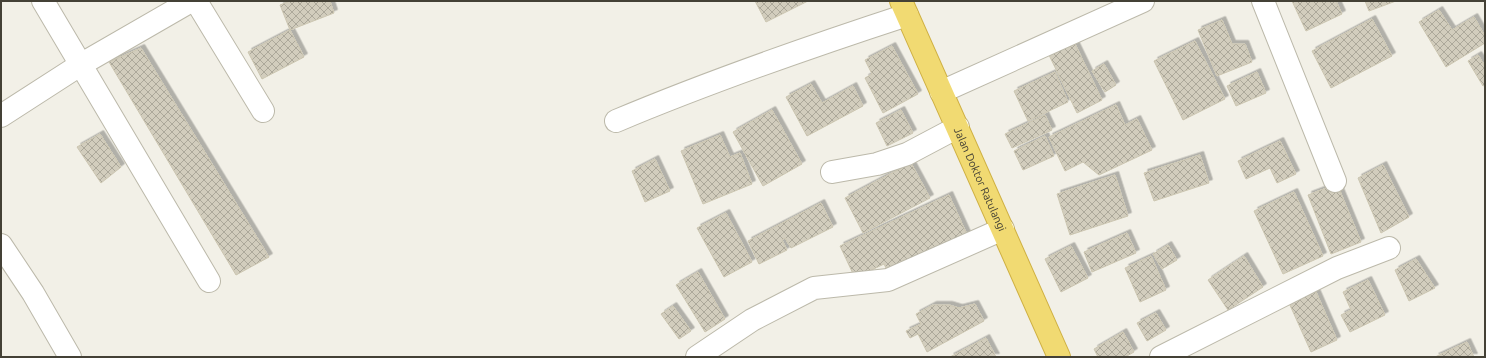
<svg xmlns="http://www.w3.org/2000/svg" width="1486" height="358" viewBox="0 0 1486 358" font-family="Ubuntu,sans-serif">
<defs>
<pattern id="building-cross-hatch" width="8" height="8" patternUnits="userSpaceOnUse"><rect width="8" height="8" fill="#d2cdbd"/><path d="M0 0l8 8M0 8l8-8" fill="none" stroke="#aca89a"/></pattern>
<filter id="shadow"><feDropShadow dx="3.5" dy="-3.5" stdDeviation="0" flood-color="#0004"/></filter>
</defs>
<rect width="100%" height="100%" fill="#f2f0e7"/>
<!-- building -->
<g fill="url(#building-cross-hatch)" stroke="#ccc6b1" filter="url(#shadow)">
<path d="M 290,1 L 330,1 L 334,13 L 290,30 L 280,5 Z"/>
<path d="M 755,1 L 808,1 L 766,22 Z"/>
<path d="M 1292,1 L 1336,1 L 1342,14 L 1306,31 Z"/>
<path d="M 1365,1 L 1396,1 L 1369,11 Z"/>
<path d="M 1439,10 L 1452,30 L 1474,17 L 1485,36 L 1485,43 L 1446,67 L 1419,22 Z"/>
<path d="M 1372,19 L 1392,56 L 1331,88 L 1312,51 Z"/>
<path d="M 1222,20 L 1232,44 L 1245,44 L 1252,62 L 1217,76 L 1198,30 Z"/>
<path d="M 290,30 L 304,57 L 262,79 L 248,52 Z"/>
<path d="M 1195,41 L 1225,99 L 1183,120 L 1154,61 Z"/>
<path d="M 1074,42 L 1102,100 L 1077,113 L 1049,55 Z"/>
<path d="M 892,46 L 918,94 L 883,113 L 865,78 L 872,74 L 865,60 Z"/>
<path d="M 141,48 L 269,257 L 236,275 L 109,62 Z"/>
<path d="M 1478,55 L 1485,66 L 1485,85 L 1483,86 L 1468,61 Z"/>
<path d="M 1104,64 L 1116,85 L 1105,92 L 1092,71 Z"/>
<path d="M 1055,72 L 1068,102 L 1028,121 L 1014,91 Z"/>
<path d="M 1257,72 L 1266,93 L 1236,106 L 1227,86 Z"/>
<path d="M 811,84 L 822,103 L 853,86 L 863,106 L 807,136 L 786,97 Z"/>
<path d="M 1116,105 L 1125,125 L 1137,119 L 1152,150 L 1099,175 L 1083,162 L 1065,171 L 1049,137 Z"/>
<path d="M 772,110 L 802,164 L 763,186 L 733,132 Z"/>
<path d="M 901,110 L 913,133 L 887,146 L 876,123 Z"/>
<path d="M 1045,115 L 1052,130 L 1012,148 L 1005,134 Z"/>
<path d="M 100,134 L 121,167 L 101,183 L 77,147 Z"/>
<path d="M 720,135 L 730,157 L 740,153 L 752,184 L 703,204 L 681,151 Z"/>
<path d="M 1045,136 L 1054,156 L 1023,170 L 1014,151 Z"/>
<path d="M 1280,141 L 1296,174 L 1277,183 L 1270,168 L 1246,179 L 1238,161 Z"/>
<path d="M 1200,155 L 1209,183 L 1154,201 L 1144,173 Z"/>
<path d="M 655,159 L 670,191 L 645,202 L 632,171 Z"/>
<path d="M 911,163 L 930,198 L 863,233 L 845,198 Z"/>
<path d="M 1383,165 L 1409,217 L 1381,233 L 1358,178 Z"/>
<path d="M 1115,175 L 1128,216 L 1070,235 L 1057,194 Z"/>
<path d="M 1337,184 L 1361,242 L 1331,254 L 1308,195 Z"/>
<path d="M 1294,192 L 1323,256 L 1283,274 L 1254,211 Z"/>
<path d="M 949,195 L 969,239 L 890,276 L 884,264 L 855,278 L 840,246 Z"/>
<path d="M 821,203 L 833,227 L 791,248 L 785,238 L 782,240 L 787,250 L 759,264 L 748,241 Z"/>
<path d="M 726,213 L 752,262 L 724,277 L 697,228 Z"/>
<path d="M 1127,233 L 1136,253 L 1092,272 L 1084,252 Z"/>
<path d="M 1168,245 L 1177,260 L 1162,269 L 1153,254 Z"/>
<path d="M 1071,246 L 1088,278 L 1061,292 L 1045,259 Z"/>
<path d="M 1151,256 L 1166,290 L 1140,302 L 1125,268 Z"/>
<path d="M 1244,256 L 1263,287 L 1228,310 L 1208,280 Z"/>
<path d="M 1416,259 L 1435,288 L 1409,301 L 1395,270 Z"/>
<path d="M 698,272 L 725,319 L 705,332 L 676,285 Z"/>
<path d="M 1368,280 L 1385,315 L 1350,332 L 1341,315 L 1351,310 L 1343,292 Z"/>
<path d="M 1316,292 L 1337,340 L 1311,352 L 1289,303 Z"/>
<path d="M 975,304 L 984,321 L 927,352 L 918,334 L 910,338 L 906,331 L 921,324 L 916,314 L 933,305 L 949,305 L 959,308 Z"/>
<path d="M 673,306 L 691,331 L 679,339 L 661,314 Z"/>
<path d="M 1156,313 L 1166,330 L 1147,341 L 1137,323 Z"/>
<path d="M 1123,332 L 1134,352 L 1125,357 L 1098,357 L 1094,349 Z"/>
<path d="M 986,338 L 996,357 L 950,357 Z"/>
<path d="M 1467,342 L 1474,357 L 1435,357 Z"/>
</g>
<g fill="none" stroke-linecap="round" stroke-linejoin="round">
<!-- minor casing -->
<g stroke="#bcb9aa" stroke-width="24">
<g id="minor">
<path d="M 43,1 L 209,281"/>
<path d="M 196,1 L 263,111"/>
<path d="M 1263,1 L 1335,181"/>
<path d="M 941,92 L 1143,1"/>
<path d="M 1,116 L 80,65 L 191,1"/>
<path d="M 616,121 C 711,81 809,47 907,15"/>
<path d="M 832,172 L 877,164 L 907,154 L 958,127"/>
<path d="M 1,245 L 33,293 L 70,357"/>
<path d="M 697,357 L 752,320 L 814,288 L 888,280 L 1003,229"/>
<path d="M 1161,357 L 1337,268 L 1389,248"/>
</g>
</g>
<!-- highway casing -->
<g stroke="#cfb043" stroke-width="24">
<g id="highway">
<path id="s1" d="M 901,1 L 1059,357"/>
</g>
</g>
<!-- minor -->
<use href="#minor" stroke="#fff" stroke-width="22"/>
<!-- highway -->
<use href="#highway" stroke="#f1da72" stroke-width="22"/>
</g>
<g text-anchor="middle" stroke-width="3" stroke-linejoin="round" paint-order="stroke">
<!-- street labels -->
<g font-size="11" fill="#444136" stroke="#fff">
<text dy="4" stroke="none"><textPath href="#s1" startOffset="195">Jalan Doktor Ratulangi</textPath></text>
</g>
</g>
<!-- border -->
<rect width="1486" height="358" fill="none" stroke="#444136" stroke-width="4"/>
</svg>
